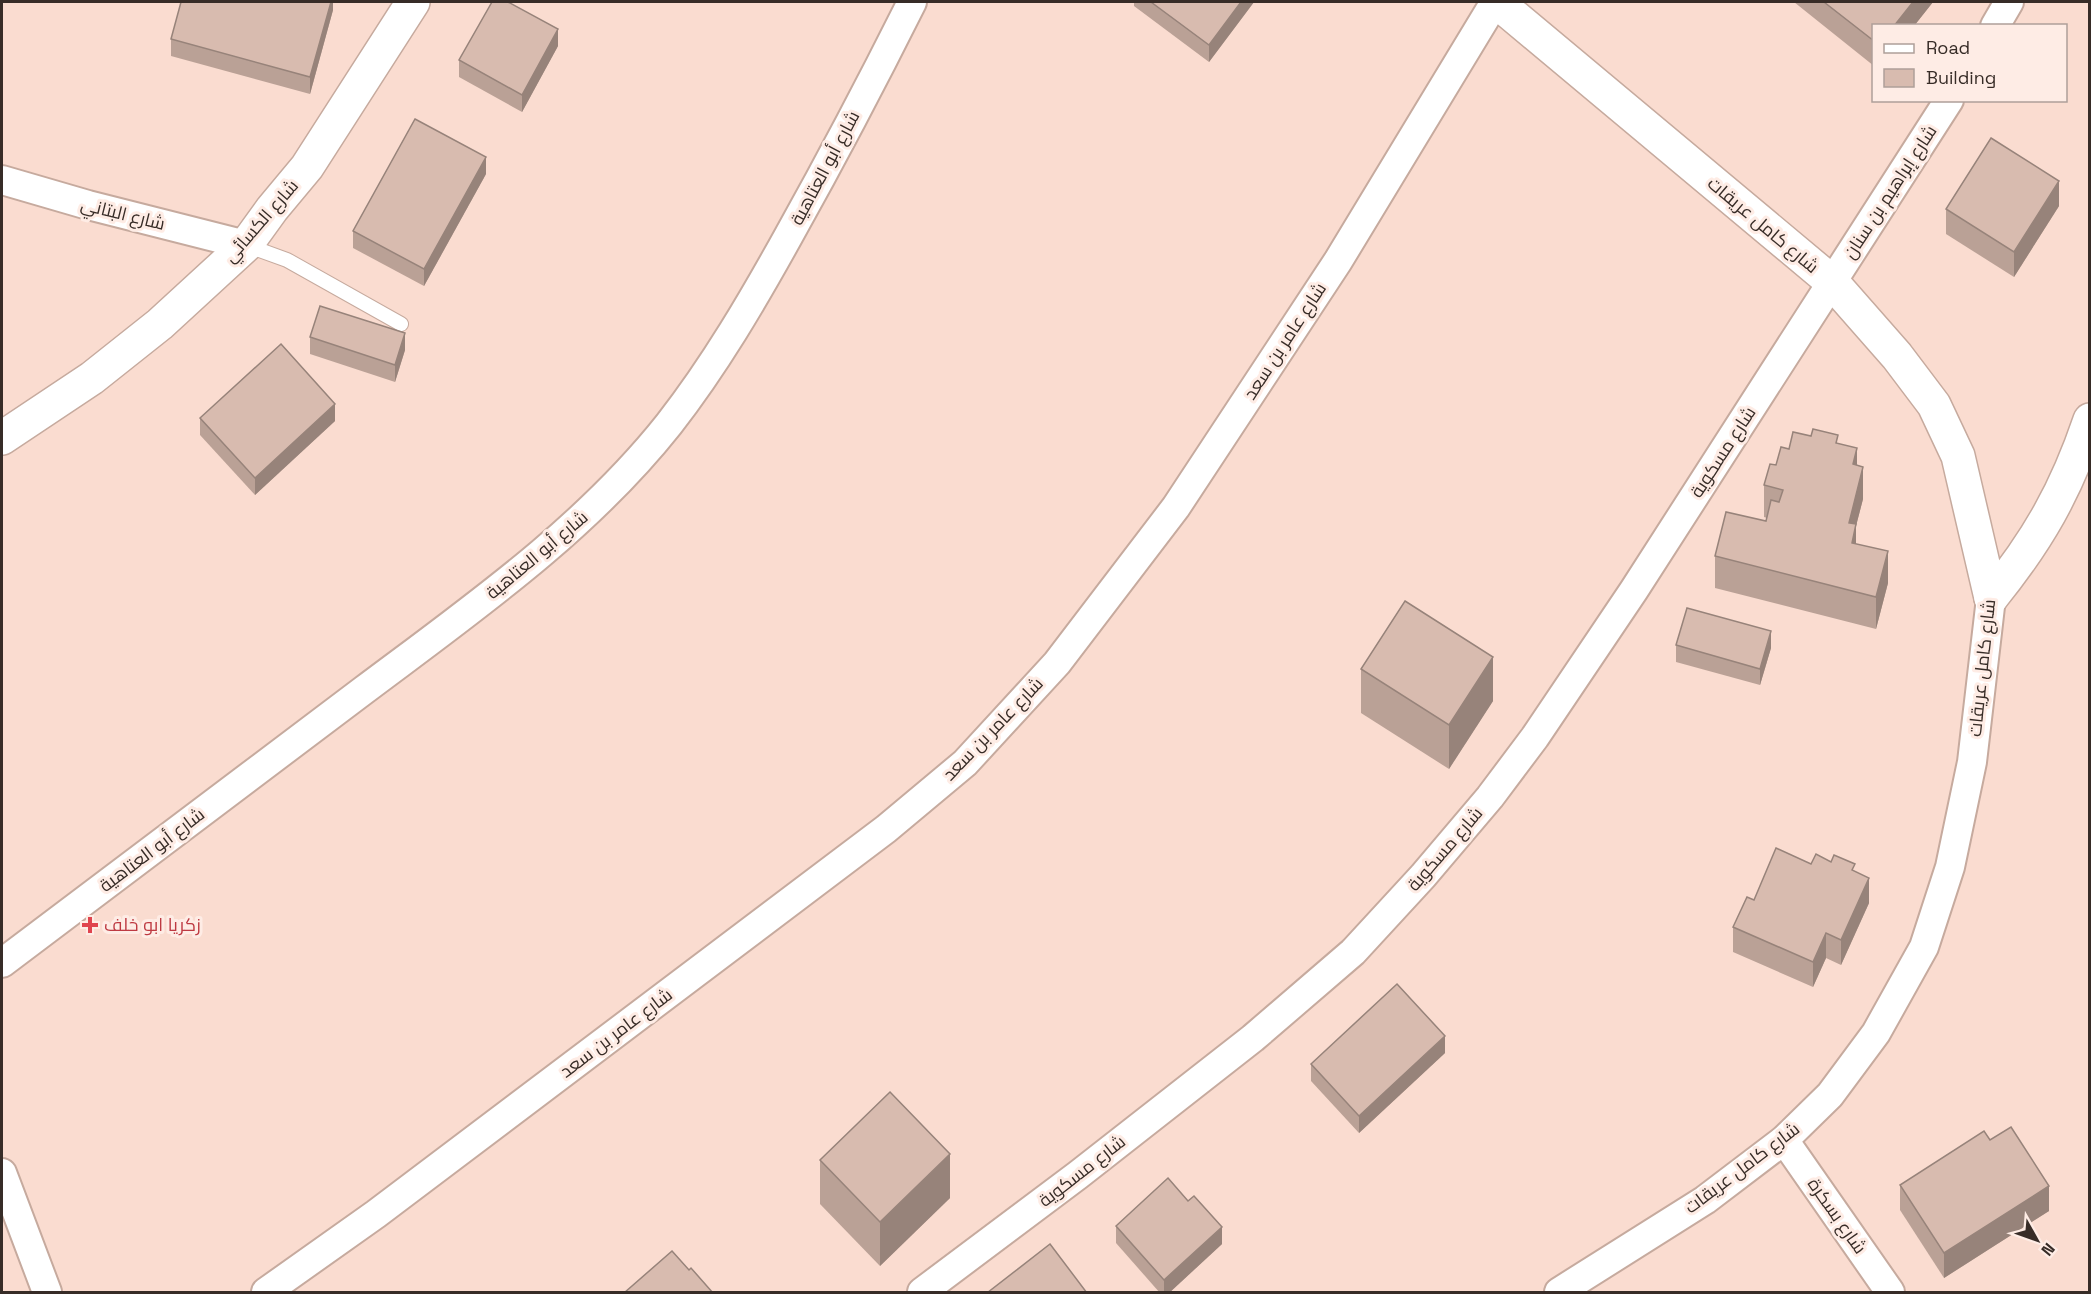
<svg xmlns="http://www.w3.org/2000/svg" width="2091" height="1294" viewBox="0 0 2091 1294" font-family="'Space Grotesk',Cairo,sans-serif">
<rect width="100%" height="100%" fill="#fadcd0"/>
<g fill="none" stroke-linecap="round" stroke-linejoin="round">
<!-- lane casing -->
<g stroke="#c6aa9e" stroke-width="16">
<path id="lane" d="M 246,245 L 287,260 L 401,324"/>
</g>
<!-- street casing -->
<g stroke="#c6aa9e" stroke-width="32">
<g id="street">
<path d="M 1995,26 L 2009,2"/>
<path d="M 2,180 L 88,205 L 246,245"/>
<path d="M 2,963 C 122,872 243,781 364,690 C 472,609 585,530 669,424 C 715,365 753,300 789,235 C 832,158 873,80 912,2"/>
<path d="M 1784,1140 L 1890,1292"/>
<path d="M 2,1173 L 47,1292"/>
<path d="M 266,1292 L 376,1214 L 886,829 L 965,763 L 1057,663 L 1176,507 L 1338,261 L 1495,2"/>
<path d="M 922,1292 L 1078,1175 L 1253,1038 L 1353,952 L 1423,876 L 1490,797 L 1535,737 L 1634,590 L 1949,100"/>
<path d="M 1559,1292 L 1705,1200 L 1784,1140 L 1830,1095 L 1876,1033 L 1924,947 L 1950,867 L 1972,762 L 1991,598"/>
</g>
</g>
<!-- secondary casing -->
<g stroke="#c6aa9e" stroke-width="36">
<g id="secondary">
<path d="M 1497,2 L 1832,282 L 1897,356 L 1934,405 L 1958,456 L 1991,598"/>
<path d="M 2,438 L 92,378 L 160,324 L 246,245 L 272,209 L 307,167 L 413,2"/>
<path d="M 1991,598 C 2038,540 2066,491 2090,420"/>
</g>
</g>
<!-- lane -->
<use href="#lane" stroke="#fff" stroke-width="14"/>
<!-- street -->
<use href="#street" stroke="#fff" stroke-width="28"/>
<!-- secondary -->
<use href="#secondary" stroke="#fff" stroke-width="33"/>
</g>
<!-- wall -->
<g fill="#baa196">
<path d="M 333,2 L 333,10 L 310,94 L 171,56 L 171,39 Z"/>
<path d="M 1134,2 L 1254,2 L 1209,62 L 1134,6 Z"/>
<path d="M 1794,2 L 1933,2 L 1914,26 L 1874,26 L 1874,66 Z"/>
<path d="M 558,46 L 522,112 L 459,77 L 459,60 Z"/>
<path d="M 486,174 L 424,286 L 353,248 L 353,231 Z"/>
<path d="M 2059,206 L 2014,277 L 1946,234 L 1946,209 Z"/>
<path d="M 310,337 L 405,350 L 395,382 L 310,354 Z"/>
<path d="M 200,418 L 335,421 L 255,495 L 200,435 Z"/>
<path d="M 1838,443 L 1857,465 L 1863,499 L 1856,526 L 1856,544 L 1888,583 L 1876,629 L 1715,588 L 1715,556 L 1766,521 L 1767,518 L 1764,517 L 1764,485 L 1776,465 L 1789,449 Z"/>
<path d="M 1676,645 L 1771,648 L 1760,685 L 1676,662 Z"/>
<path d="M 1361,669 L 1493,701 L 1449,769 L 1361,713 Z"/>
<path d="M 1811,864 L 1855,872 L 1869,903 L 1841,965 L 1826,958 L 1813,987 L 1733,952 L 1733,927 Z"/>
<path d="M 1445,1053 L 1359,1133 L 1311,1081 L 1311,1064 Z"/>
<path d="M 1990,1140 L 2049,1211 L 1944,1278 L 1900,1210 L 1900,1185 Z"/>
<path d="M 820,1160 L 950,1198 L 880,1266 L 820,1204 Z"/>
<path d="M 1116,1226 L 1222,1244 L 1169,1293 L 1160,1293 L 1116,1243 Z"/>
</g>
<!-- shaded-wall -->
<g fill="#97837a">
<path d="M 331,2 L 333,2 L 333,10 L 310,94 L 310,77 Z"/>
<path d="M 1241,2 L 1254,2 L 1209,62 L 1209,45 Z"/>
<path d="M 1913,2 L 1933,2 L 1914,26 L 1894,26 Z"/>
<path d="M 558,29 L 558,46 L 522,112 L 522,95 Z"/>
<path d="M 486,157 L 486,174 L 424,286 L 424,269 Z"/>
<path d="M 2059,181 L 2059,206 L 2014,277 L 2014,252 Z"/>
<path d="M 405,333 L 405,350 L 395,382 L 395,365 Z"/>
<path d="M 335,404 L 335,421 L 255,495 L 255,478 Z"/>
<path d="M 1857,448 L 1857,480 L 1853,464 Z"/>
<path d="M 1863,467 L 1863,499 L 1856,526 L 1856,556 L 1849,554 L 1849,523 Z"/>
<path d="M 1888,551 L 1888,583 L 1876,629 L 1876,597 Z"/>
<path d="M 1771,631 L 1771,648 L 1760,685 L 1760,669 Z"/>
<path d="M 1493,657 L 1493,701 L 1449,769 L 1449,725 Z"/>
<path d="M 1869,878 L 1869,903 L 1841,965 L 1841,940 Z"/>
<path d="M 1826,933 L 1826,958 L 1813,987 L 1813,962 Z"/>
<path d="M 1445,1036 L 1445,1053 L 1359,1133 L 1359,1116 Z"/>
<path d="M 950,1154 L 950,1198 L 880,1266 L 880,1222 Z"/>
<path d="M 2049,1186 L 2049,1211 L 1944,1278 L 1944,1253 Z"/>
<path d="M 1222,1227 L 1222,1244 L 1169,1293 L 1164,1293 L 1164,1280 Z"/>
</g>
<!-- building -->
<g fill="#d8bbaf" stroke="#97837a" stroke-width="1.5">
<path d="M 181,2 L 331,2 L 310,77 L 171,39 Z"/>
<path d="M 492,2 L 508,2 L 558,29 L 522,95 L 459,60 Z"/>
<path d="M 1151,2 L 1241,2 L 1209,45 Z"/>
<path d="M 1824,2 L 1913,2 L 1894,26 L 1874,26 L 1874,41 Z"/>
<path d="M 415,119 L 486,157 L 424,269 L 353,231 Z"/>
<path d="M 1991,138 L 2059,181 L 2014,252 L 1946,209 Z"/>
<path d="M 320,306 L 405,333 L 395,365 L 310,337 Z"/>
<path d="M 281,344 L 335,404 L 255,478 L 200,418 Z"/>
<path d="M 1813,429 L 1838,435 L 1836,443 L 1857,448 L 1853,464 L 1863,467 L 1849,523 L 1856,524 L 1852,543 L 1888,551 L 1876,597 L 1715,556 L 1726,512 L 1766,521 L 1771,500 L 1779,502 L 1783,490 L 1764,485 L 1770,464 L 1776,465 L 1781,447 L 1789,449 L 1793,432 L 1811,436 Z"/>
<path d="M 1405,601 L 1493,657 L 1449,725 L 1361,669 Z"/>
<path d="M 1687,608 L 1771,631 L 1760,669 L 1676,645 Z"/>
<path d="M 1776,848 L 1811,864 L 1816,854 L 1831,862 L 1834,855 L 1855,864 L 1852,870 L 1869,878 L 1841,940 L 1826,933 L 1813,962 L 1733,927 L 1747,897 L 1754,900 Z"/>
<path d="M 1397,984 L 1445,1036 L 1359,1116 L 1311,1064 Z"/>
<path d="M 890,1092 L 950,1154 L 880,1222 L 820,1160 Z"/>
<path d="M 2011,1127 L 2049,1186 L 1944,1253 L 1900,1185 L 1984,1131 L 1990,1140 Z"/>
<path d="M 1168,1178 L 1188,1201 L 1194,1196 L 1222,1227 L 1164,1280 L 1116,1226 Z"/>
<path d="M 1050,1244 L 1087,1293 L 987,1293 Z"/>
<path d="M 672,1251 L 689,1270 L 691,1268 L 713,1293 L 624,1293 Z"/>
</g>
<!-- markers -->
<path fill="#e0444e" stroke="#feece5" stroke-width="2" d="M87 916h6v6h6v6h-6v6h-6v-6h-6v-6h6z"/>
<g text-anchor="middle" stroke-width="6" stroke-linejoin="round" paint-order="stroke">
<!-- street labels -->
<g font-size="18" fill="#372c27" stroke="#feece5">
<text transform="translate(825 168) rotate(-62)" y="6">شارع أبو العتاهية</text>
<text transform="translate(1890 192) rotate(-57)" y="6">شارع إبراهيم بن سنان</text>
<text transform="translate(123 214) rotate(14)" y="6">شارع البتاني</text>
<text transform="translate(261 221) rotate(-49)" y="6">شارع الكسائي</text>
<text transform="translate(1763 225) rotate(40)" y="6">شارع كامل عريقات</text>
<text transform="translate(1285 341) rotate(-57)" y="6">شارع عامر بن سعد</text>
<text transform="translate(1723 452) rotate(-57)" y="6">شارع مسكوية</text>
<text transform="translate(537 555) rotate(-40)" y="6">شارع أبو العتاهية</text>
<text transform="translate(1982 668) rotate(-84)" y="6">شارع كامل عريقات</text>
<text transform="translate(993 729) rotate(-46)" y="6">شارع عامر بن سعد</text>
<text transform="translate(1445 849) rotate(-49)" y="6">شارع مسكوية</text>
<text transform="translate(152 850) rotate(-37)" y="6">شارع أبو العتاهية</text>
<text transform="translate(616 1033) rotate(-37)" y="6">شارع عامر بن سعد</text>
<text transform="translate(1742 1168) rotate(-37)" y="6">شارع كامل عريقات</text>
<text transform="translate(1082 1171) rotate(-38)" y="6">شارع مسكوية</text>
<text transform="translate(1837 1216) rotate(55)" y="6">شارع بسكرة</text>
</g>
<!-- health labels -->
<g font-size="18" fill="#be3a42" stroke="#feece5" text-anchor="start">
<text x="104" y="931">زكريا ابو خلف</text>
</g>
</g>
<!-- border -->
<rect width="2091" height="1294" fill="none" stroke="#372c27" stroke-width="6"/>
<!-- legend -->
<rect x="1872" y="24" width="195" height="78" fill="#feece5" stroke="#ae9f99" stroke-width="1.5"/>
<rect x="1884" y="44" width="30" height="9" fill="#ffffff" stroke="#ae9f99" stroke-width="1.5"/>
<text x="1926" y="54" font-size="18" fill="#372c27">Road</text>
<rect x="1884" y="69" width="30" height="18" fill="#d8bbaf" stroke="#ae9f99" stroke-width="1.5"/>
<text x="1926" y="84" font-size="18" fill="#372c27">Building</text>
<!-- north arrow -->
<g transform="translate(2037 1240) rotate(130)" stroke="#feece5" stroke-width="4.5" paint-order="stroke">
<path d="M0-4.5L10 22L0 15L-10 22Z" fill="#372c27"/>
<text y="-9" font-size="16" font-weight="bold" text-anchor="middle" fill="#372c27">N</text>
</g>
</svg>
